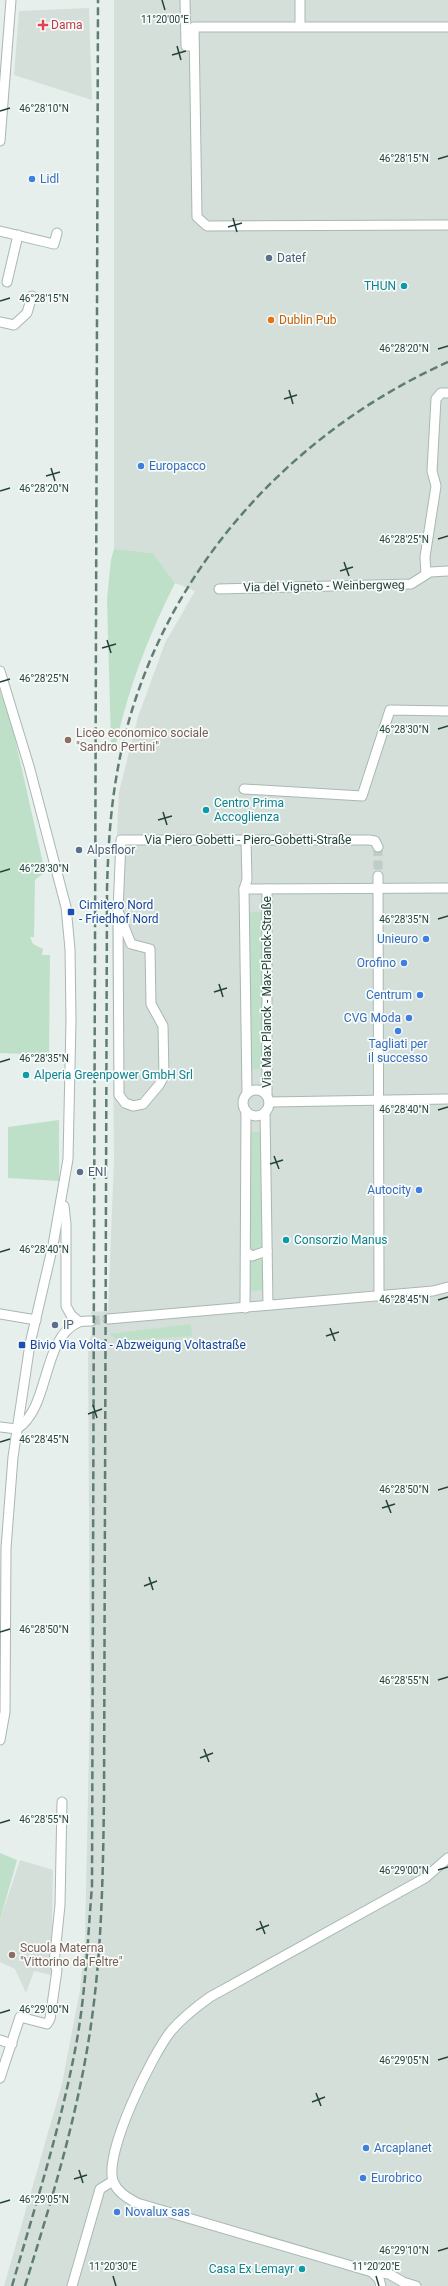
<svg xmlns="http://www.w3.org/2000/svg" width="448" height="2286" viewBox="0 0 448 2286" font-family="Roboto,sans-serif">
<rect width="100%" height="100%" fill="#e6efeb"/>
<!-- built -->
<g fill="#d4dfda">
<path d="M 114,0 L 448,0 L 448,2286 L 4,2286 L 62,2084 L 80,1990 L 85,1938 L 90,1702 L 88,1343 L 92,1335 L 91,1312 L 108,1311 L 114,1161 L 112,937 L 119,792 L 138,717 L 165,643 L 195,591 L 175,583 L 153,553 L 114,549 Z"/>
<path d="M 89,8 L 92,100 L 14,75 L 19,11 Z"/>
<path d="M 20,1860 L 53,1870 L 51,1975 L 34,1971 L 26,1993 L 15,1969 L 0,1962 L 0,1920 Z"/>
</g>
<!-- green -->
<g fill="#bfe0c8">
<path d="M 114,549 L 153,553 L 175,583 C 148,637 129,686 116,744 L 111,743 L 107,599 L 111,560 Z"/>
<path d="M 0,690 L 12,725 L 45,872 L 35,880 L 34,937 L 30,937 L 33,944 L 43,949 L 42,955 L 50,955 L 49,1055 L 0,1053 Z"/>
<path d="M 248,912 L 264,912 L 264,1069 L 249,1069 Z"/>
<path d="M 59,1120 L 59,1181 L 8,1178 L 8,1127 Z"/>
<path d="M 249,1132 L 265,1132 L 264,1240 L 261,1249 L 256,1252 L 249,1248 Z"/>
<path d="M 251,1259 L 258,1261 L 263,1259 L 264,1290 L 250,1291 Z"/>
<path d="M 191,1324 L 192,1336 L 119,1341 L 109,1334 Z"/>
<path d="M 0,1853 L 17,1860 L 0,1920 Z"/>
</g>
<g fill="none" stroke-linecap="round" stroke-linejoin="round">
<!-- minor-tunnel -->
<g stroke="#bfccc8" stroke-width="9" stroke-dasharray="9 4.5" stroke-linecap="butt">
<path d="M 378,847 L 378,876"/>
<path d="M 91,1321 L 108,1319"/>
</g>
<!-- minor casing -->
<g stroke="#a8b8b2" stroke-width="11">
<g id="minor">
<path d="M 185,0 L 186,46 L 194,46"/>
<path d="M 300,0 L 300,26"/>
<path d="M 448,27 L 194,27 L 197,217 L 207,226 L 448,225"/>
<path d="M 0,141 L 11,0"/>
<path d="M 0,231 L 54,244 L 57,233"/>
<path d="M 7,282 L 18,235"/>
<path d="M 0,322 L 14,325 L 27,313 L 32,296"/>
<path d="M 426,574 L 425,557 L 436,486 L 432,471 L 436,399 L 441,393 L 448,393"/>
<path d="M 219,589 L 411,584 L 430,572 L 448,571"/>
<path d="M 0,671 L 29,766 L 66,907 L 70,949 L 71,1019 L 68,1159 L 53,1245 L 30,1344 L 13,1457 L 6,1548 L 5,1712 L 0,1740"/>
<path d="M 244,789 L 362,796 L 390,710 L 448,711"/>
<path d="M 246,840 L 247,880 L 244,889 L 247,1093"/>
<path d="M 378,876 L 379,1296"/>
<path d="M 244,889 L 448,888"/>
<path d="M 118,911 L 131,944 L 150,949 L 151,1004 L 163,1026 L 164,1076 L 159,1085 L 143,1104 L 133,1106 L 125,1103 L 119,1095 L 118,911 L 121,840 L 369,840 L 375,841 L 378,847"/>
<circle cx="256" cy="1103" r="13"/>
<path d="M 267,1094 L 267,889"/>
<path d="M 269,1102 L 448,1099"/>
<path d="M 265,1112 L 268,1305"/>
<path d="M 64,1206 L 66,1224 L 66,1306 L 71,1315 L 79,1322"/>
<path d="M 246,1252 L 252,1256 L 267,1251"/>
<path d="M 245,1308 L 246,1111"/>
<path d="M 0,1314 L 36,1320"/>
<path d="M 108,1319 L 433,1291 L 448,1287"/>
<path d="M 0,1427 L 17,1429 C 51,1407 41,1338 79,1322 C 82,1321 87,1321 91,1321"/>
<path d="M 0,2040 L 12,2044"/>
<path d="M 0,2078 L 20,2017 L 47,2024 L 50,2019 L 57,1970 L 54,1963 L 60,1905 L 62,1802"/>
<path d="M 372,2272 L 379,2279 L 381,2286"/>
<path d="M 72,2286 L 100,2189 L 113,2181"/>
<path d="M 416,2286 L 403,2282 L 389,2274 L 372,2272 L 137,2203 C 127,2198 117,2192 113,2181 C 104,2152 152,2055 171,2031 C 182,2018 196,2007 210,1997 L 425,1878 L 448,1858"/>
</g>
</g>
<!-- minor -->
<use href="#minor" stroke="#fff" stroke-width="9"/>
<!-- rail -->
<g stroke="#5f7d75" stroke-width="2.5" stroke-dasharray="8 4" stroke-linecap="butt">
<path d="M 12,2286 C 36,2203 63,2120 78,2034 C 86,1985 88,1935 92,1886 L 98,0"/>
<path d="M 25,2286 C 53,2196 81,2105 93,2010 C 102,1940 103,1870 104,1799 L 107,889 C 108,852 110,815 116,779 C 146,592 278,438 448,362"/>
</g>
</g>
<!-- ticks -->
<path fill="none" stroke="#24423a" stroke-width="1.5" d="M 162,0 L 165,10M 177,46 L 181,60M 172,55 L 186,51M 0,111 L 10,108M 438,159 L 448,156M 233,218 L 237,232M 228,227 L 242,223M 0,301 L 10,298M 438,349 L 448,346M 289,390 L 293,404M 284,399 L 297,395M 51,468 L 55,481M 46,476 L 60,472M 0,491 L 10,488M 438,539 L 448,536M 344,562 L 349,576M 340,571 L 353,567M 107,640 L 111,653M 102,648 L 116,644M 0,682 L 10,679M 438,729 L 448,726M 163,812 L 167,825M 158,820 L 172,816M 0,872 L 10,869M 438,919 L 448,916M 219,984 L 223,997M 214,992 L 227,988M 0,1062 L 10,1059M 438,1110 L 448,1107M 274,1156 L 279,1169M 270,1164 L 283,1160M 0,1252 L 10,1249M 438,1300 L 448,1297M 330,1328 L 335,1341M 326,1336 L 339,1332M 93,1405 L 97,1418M 88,1414 L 102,1409M 0,1442 L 10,1439M 438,1490 L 448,1487M 386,1500 L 391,1513M 382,1508 L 395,1504M 149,1577 L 153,1590M 144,1586 L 157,1581M 0,1632 L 10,1629M 438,1680 L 448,1677M 204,1749 L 209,1762M 200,1758 L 213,1753M 0,1823 L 10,1820M 438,1870 L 448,1867M 260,1921 L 265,1934M 256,1930 L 269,1925M 0,2013 L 10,2010M 438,2060 L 448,2057M 316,2093 L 321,2106M 312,2102 L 325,2097M 79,2170 L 83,2183M 74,2179 L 87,2175M 0,2203 L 10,2200M 438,2251 L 448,2248M 113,2276 L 116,2286M 376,2276 L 379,2286"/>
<!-- markers -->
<path fill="#e0444e" stroke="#f7fbf9" stroke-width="1.5" d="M41 19h4v4h4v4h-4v4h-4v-4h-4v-4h4z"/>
<g fill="#3f7fe0" stroke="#f7fbf9" stroke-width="1.5">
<circle cx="32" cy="179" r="4"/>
<circle cx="141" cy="466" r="4"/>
<circle cx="426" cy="939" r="4"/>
<circle cx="404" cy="963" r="4"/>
<circle cx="420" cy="995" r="4"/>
<circle cx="409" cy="1018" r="4"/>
<circle cx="398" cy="1031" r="4"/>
<circle cx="419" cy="1190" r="4"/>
<circle cx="366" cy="2148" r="4"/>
<circle cx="363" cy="2178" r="4"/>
<circle cx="117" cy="2212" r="4"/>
</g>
<g fill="#5c6f8a" stroke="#f7fbf9" stroke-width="1.5">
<circle cx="269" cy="258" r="4"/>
<circle cx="79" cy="850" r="4"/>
<circle cx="80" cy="1172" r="4"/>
<circle cx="55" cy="1325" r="4"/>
</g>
<g fill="#0f9aa8" stroke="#f7fbf9" stroke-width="1.5">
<circle cx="404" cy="286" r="4"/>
<circle cx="206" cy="810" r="4"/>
<circle cx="26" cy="1075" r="4"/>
<circle cx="286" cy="1240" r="4"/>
<circle cx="302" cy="2269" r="4"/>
</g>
<circle fill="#e8710a" stroke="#f7fbf9" stroke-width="1.5" cx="271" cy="320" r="4"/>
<g fill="#8d6e63" stroke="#f7fbf9" stroke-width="1.5">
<circle cx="68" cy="740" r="4"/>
<circle cx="12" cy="1955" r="4"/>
</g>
<g fill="#1a4fb4" stroke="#f7fbf9" stroke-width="1.5">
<rect x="67" y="908" width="8" height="8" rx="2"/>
<rect x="18" y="1341" width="8" height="8" rx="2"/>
</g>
<g text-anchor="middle" stroke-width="3.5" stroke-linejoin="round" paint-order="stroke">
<!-- health labels -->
<g font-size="12" fill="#be3a42" stroke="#f7fbf9" text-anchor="start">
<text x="51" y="29">Dama</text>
</g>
<!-- shop labels -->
<g font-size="12" fill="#366cbe" stroke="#f7fbf9" text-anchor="start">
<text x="40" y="183">Lidl</text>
<text x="149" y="470">Europacco</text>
<text x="418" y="943" text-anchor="end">Unieuro</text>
<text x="396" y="967" text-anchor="end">Orofino</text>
<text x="412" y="999" text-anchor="end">Centrum</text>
<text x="401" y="1022" text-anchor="end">CVG Moda</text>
<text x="398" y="1048" text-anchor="middle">Tagliati per<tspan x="398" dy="14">il successo</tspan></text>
<text x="411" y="1194" text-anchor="end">Autocity</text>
<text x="374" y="2152">Arcaplanet</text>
<text x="371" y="2182">Eurobrico</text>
<text x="125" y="2216">Novalux sas</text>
</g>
<!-- service labels -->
<g font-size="12" fill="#4e5e75" stroke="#f7fbf9" text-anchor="start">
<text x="277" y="262">Datef</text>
<text x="87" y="854">Alpsfloor</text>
<text x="88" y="1176">ENI</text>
<text x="63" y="1329">IP</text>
</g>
<!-- culture labels -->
<g font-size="12" fill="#0d838f" stroke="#f7fbf9" text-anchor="start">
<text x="396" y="290" text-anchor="end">THUN</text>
<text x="214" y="807">Centro Prima<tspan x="214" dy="14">Accoglienza</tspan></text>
<text x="34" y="1079">Alperia Greenpower GmbH Srl</text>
<text x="294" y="1244">Consorzio Manus</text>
<text x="294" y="2273" text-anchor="end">Casa Ex Lemayr</text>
</g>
<!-- food labels -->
<g font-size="12" fill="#c56008" stroke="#f7fbf9" text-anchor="start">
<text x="279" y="324">Dublin Pub</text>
</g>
<!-- street labels -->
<g font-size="12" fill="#24423a" stroke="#f7fbf9">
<text transform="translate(324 586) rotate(-1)" y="4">Via del Vigneto - Weinbergweg</text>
<text x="248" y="844">Via Piero Gobetti - Piero-Gobetti-Straße</text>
<text transform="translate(267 992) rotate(-90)" y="4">Via Max Planck - Max-Planck-Straße</text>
</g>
<!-- education labels -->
<g font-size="12" fill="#785e54" stroke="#f7fbf9" text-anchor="start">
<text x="76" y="737">Liceo economico sociale<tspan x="76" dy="14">"Sandro Pertini"</tspan></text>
<text x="20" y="1952">Scuola Materna<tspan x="20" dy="14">"Vittorino da Feltre"</tspan></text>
</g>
<!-- transit labels -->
<g font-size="12" fill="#164399" stroke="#f7fbf9" text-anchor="start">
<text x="79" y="909">Cimitero Nord<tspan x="79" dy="14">- Friedhof Nord</tspan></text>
<text x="30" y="1349">Bivio Via Volta - Abzweigung Voltastraße</text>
</g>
</g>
<g font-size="10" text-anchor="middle" fill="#24423a" stroke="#f7fbf9" stroke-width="3.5" stroke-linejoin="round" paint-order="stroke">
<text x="165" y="23">11°20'00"E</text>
<text x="44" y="112">46°28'10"N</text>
<text x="404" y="162">46°28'15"N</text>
<text x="44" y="302">46°28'15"N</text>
<text x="404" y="352">46°28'20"N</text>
<text x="44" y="492">46°28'20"N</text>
<text x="404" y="543">46°28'25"N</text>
<text x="44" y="682">46°28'25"N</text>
<text x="404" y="733">46°28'30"N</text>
<text x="44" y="872">46°28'30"N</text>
<text x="404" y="923">46°28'35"N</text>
<text x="44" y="1062">46°28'35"N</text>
<text x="404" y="1113">46°28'40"N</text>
<text x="44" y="1253">46°28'40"N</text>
<text x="404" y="1303">46°28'45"N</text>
<text x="44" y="1443">46°28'45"N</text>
<text x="404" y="1493">46°28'50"N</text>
<text x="44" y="1633">46°28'50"N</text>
<text x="404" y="1684">46°28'55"N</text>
<text x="44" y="1823">46°28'55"N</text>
<text x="404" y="1874">46°29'00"N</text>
<text x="44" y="2013">46°29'00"N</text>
<text x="404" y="2064">46°29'05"N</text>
<text x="44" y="2203">46°29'05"N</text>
<text x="404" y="2254">46°29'10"N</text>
<text x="113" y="2270">11°20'30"E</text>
<text x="376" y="2270">11°20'20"E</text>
</g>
</svg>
